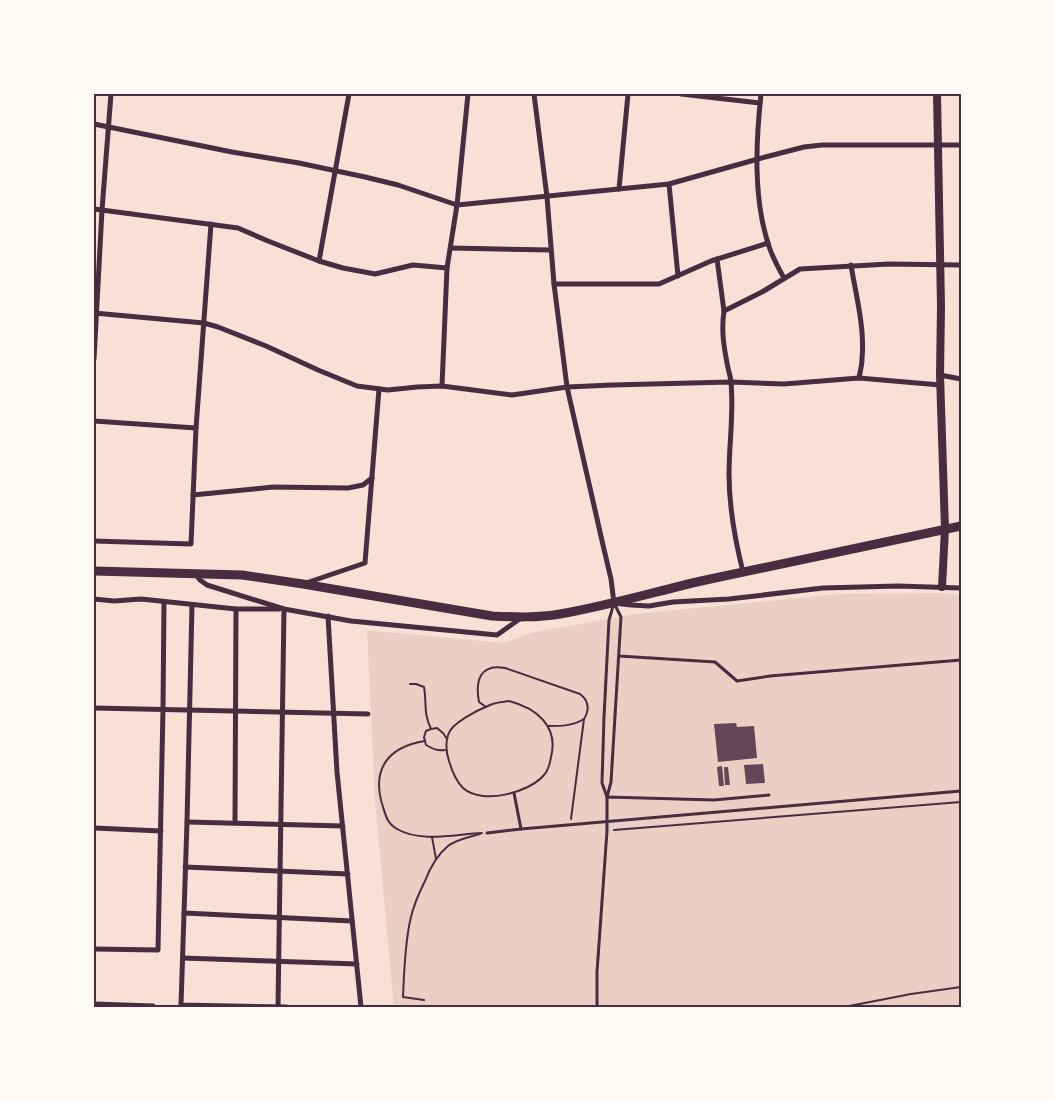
<svg xmlns="http://www.w3.org/2000/svg" width="1055" height="1101" viewBox="0 0 1055 1101" font-family="'Libre Baskerville',serif">
<rect width="100%" height="100%" fill="#f7e1d7"/>
<!-- green -->
<path fill="#ebcfc5" d="M 941,593 L 961,595 L 961,1007 L 394,1007 L 375,801 L 367,630 L 503,643 L 530,633 L 635,614 L 839,594 Z"/>
<!-- building -->
<g fill="#644757">
<path d="M 736,723 L 737,727 L 754,726 L 757,758 L 718,762 L 714,724 Z"/>
<path d="M 763,764 L 765,783 L 746,784 L 744,765 Z"/>
<path d="M 722,766 L 724,786 L 719,786 L 717,767 Z"/>
<path d="M 724,767 L 728,767 L 730,785 L 725,785 Z"/>
</g>
<g fill="none" stroke-linecap="round" stroke-linejoin="round">
<!-- path -->
<g stroke="#4a2c40" stroke-width="2">
<path d="M 410,684 L 416,684 L 424,687 C 427,704 423,712 431,729"/>
<path d="M 509,701 C 536,708 559,726 551,757 C 550,763 548,771 544,775 C 529,793 482,805 463,788 C 456,781 452,771 449,761 C 446,752 445,745 448,735 C 451,723 478,710 490,705 C 496,702 503,702 509,701 Z"/>
<path d="M 486,707 L 479,702 C 475,681 480,663 505,668 L 580,694 C 589,701 590,709 584,719 L 571,819"/>
<path d="M 548,726 C 561,726 573,726 584,719"/>
<path d="M 425,741 C 387,747 371,770 383,807 C 386,817 388,824 397,829 C 421,843 456,834 482,833"/>
<path d="M 445,750 C 437,751 433,749 426,745 L 424,737 L 426,731 L 431,729 L 437,728 L 443,733 L 447,739"/>
<path d="M 614,830 L 961,802"/>
<path d="M 432,837 L 436,859"/>
<path d="M 424,1000 L 403,997 C 404,973 405,940 411,917 C 414,904 419,893 425,881 C 430,868 437,855 448,846 C 457,839 470,837 480,834"/>
<path d="M 844,1007 L 911,994 L 961,987"/>
</g>
<!-- service -->
<g stroke="#4a2c40" stroke-width="3">
<path d="M 614,603 L 621,617 L 611,782 L 607,797 L 602,783 L 604,717 L 609,620 Z"/>
<path d="M 619,656 L 715,662 L 737,681 L 770,676 L 961,660"/>
<path d="M 514,793 L 521,829"/>
<path d="M 487,833 L 521,829 L 961,791"/>
<path d="M 597,1007 L 597,972 L 607,831 L 607,797 L 714,800 L 769,795"/>
</g>
<!-- minor -->
<g stroke="#4a2c40" stroke-width="5">
<path d="M 534,94 L 547,197 L 554,284 L 567,387 L 603,545 L 611,579 L 614,603 L 631,605 L 649,606 L 673,602 L 729,599 L 823,588 L 898,586 L 961,588"/>
<path d="M 681,94 L 760,103"/>
<path d="M 761,94 C 756,141 753,197 768,243 C 771,255 778,267 784,278"/>
<path d="M 94,124 L 232,152 L 299,163 L 365,177 L 398,185 L 457,205 L 669,184 L 758,159 L 804,147 L 822,145 L 961,145"/>
<path d="M 669,184 L 678,276"/>
<path d="M 619,189 L 628,94"/>
<path d="M 94,209 L 238,228 L 268,241 L 319,261 L 343,268 L 375,274 L 413,265 L 447,268"/>
<path d="M 451,248 L 551,250"/>
<path d="M 717,259 L 724,311"/>
<path d="M 319,261 L 349,94"/>
<path d="M 851,265 C 856,296 865,328 862,359 C 862,365 860,372 859,378"/>
<path d="M 554,284 L 659,284 L 711,261 L 768,243"/>
<path d="M 94,313 L 204,323 L 218,327 L 266,346 L 318,370 L 357,386 L 388,390 L 417,387 L 442,386 L 512,395 L 567,387 L 612,385 L 731,382 L 784,384 L 859,378 L 940,385"/>
<path d="M 94,359 L 102,210 L 111,94"/>
<path d="M 940,375 L 961,379"/>
<path d="M 442,386 L 447,268 L 457,205 L 468,94"/>
<path d="M 94,421 L 196,428"/>
<path d="M 193,495 L 273,487 L 348,488 L 363,485 L 372,478"/>
<path d="M 94,541 L 191,544 L 196,428 L 211,224"/>
<path d="M 743,572 C 735,540 729,507 729,474 C 729,444 734,413 731,383 C 731,378 729,373 728,368 C 724,348 721,332 724,311 L 762,292 L 800,269 L 889,264 L 961,265"/>
<path d="M 195,573 L 200,580 L 207,585 L 284,609 L 351,621 L 497,635 L 521,618"/>
<path d="M 306,583 L 365,563 L 379,389"/>
<path d="M 94,599 L 114,601 L 141,599 L 236,609 L 279,609"/>
<path d="M 192,605 L 187,822 L 181,1005 L 287,1007"/>
<path d="M 328,616 L 337,772 L 361,1007"/>
<path d="M 94,708 L 368,714"/>
<path d="M 187,822 L 343,826"/>
<path d="M 235,823 L 236,609"/>
<path d="M 94,828 L 161,831"/>
<path d="M 185,867 L 348,874"/>
<path d="M 184,913 L 352,921"/>
<path d="M 94,949 L 158,950 L 163,709 L 164,602"/>
<path d="M 183,958 L 357,964"/>
<path d="M 94,1004 L 153,1006"/>
<path d="M 278,1007 L 284,609"/>
</g>
<!-- tertiary -->
<path stroke="#4a2c40" stroke-width="8" d="M 937,94 L 941,306 L 940,375 L 945,529 L 942,587"/>
<!-- secondary -->
<path stroke="#4a2c40" stroke-width="9" d="M 94,571 L 242,575 L 303,584 L 492,616 C 514,617 537,618 560,614 C 607,606 654,592 701,581 C 787,562 874,544 961,526"/>
</g>
<!-- border -->
<rect width="1055" height="1101" fill="none" stroke="#fffaf5" stroke-width="190"/>
<rect x="95" y="95" width="865" height="911" fill="none" stroke="#4a2c40" stroke-width="2"/>
</svg>
